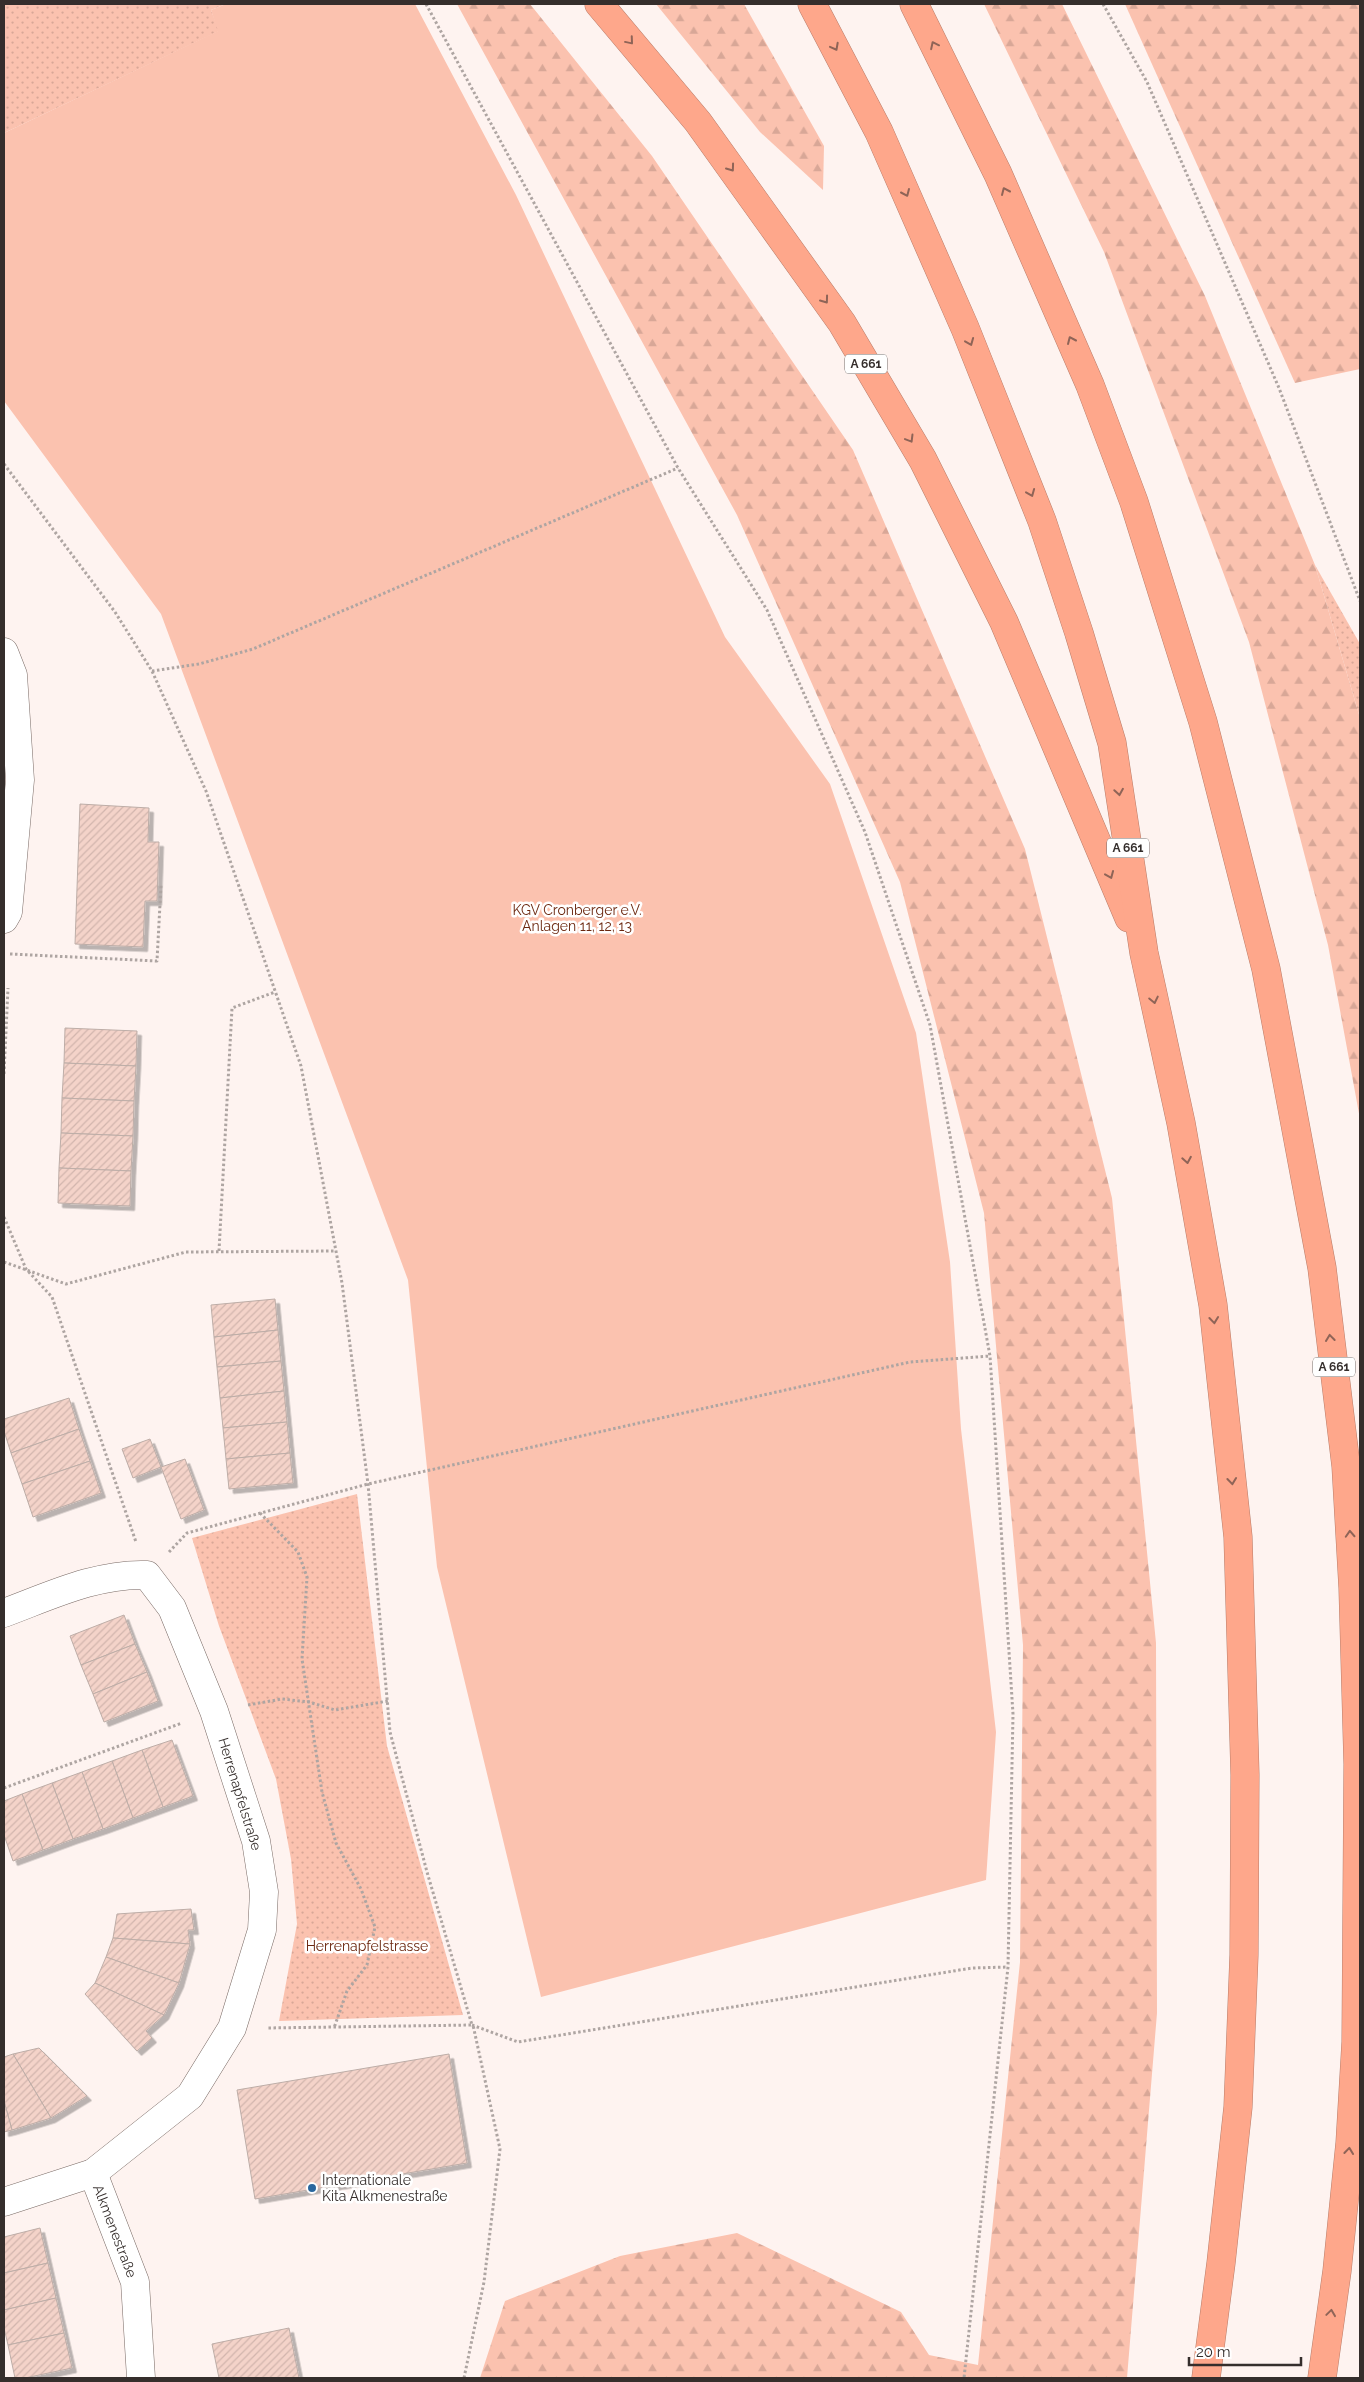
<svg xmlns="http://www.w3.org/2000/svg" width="1364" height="2382" viewBox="0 0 1364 2382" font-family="Raleway,sans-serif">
<defs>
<pattern id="grass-dots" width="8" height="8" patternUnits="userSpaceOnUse" patternTransform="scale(1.25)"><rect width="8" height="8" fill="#fbc2af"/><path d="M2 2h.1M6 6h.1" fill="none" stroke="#d8a797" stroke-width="1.8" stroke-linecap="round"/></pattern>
<pattern id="forest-firs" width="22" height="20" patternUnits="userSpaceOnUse" patternTransform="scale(1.25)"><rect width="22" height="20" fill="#fbc2af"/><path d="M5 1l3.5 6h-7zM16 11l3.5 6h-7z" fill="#d8a797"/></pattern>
<pattern id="building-hatch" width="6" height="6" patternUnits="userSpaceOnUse" patternTransform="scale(1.25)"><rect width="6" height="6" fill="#f4d3c9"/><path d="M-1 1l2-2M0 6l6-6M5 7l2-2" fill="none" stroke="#d2b5ad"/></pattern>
<filter id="shadow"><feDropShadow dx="4.5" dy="4.5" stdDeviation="0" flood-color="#0004"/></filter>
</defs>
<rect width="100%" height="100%" fill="#fef3f0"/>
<!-- grass -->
<g fill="url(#grass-dots)">
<path d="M 4,4 L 226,4 L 211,10 L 219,31 L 4,133 Z"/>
<path d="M 1315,565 L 1360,644 L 1360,718 Z"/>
<path d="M 357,1494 L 387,1746 L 463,2015 L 279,2021 L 297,1924 L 291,1859 L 276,1779 L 219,1626 L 192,1538 Z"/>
</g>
<!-- forest -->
<g fill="url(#forest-firs)">
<path d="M 457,4 L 530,4 L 652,156 L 853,450 L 1025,849 L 1112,1198 L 1156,1643 L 1157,2013 L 1127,2378 L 480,2378 L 505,2301 L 620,2256 L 737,2233 L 901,2312 L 929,2355 L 978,2365 L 1020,1962 L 1023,1645 L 984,1213 L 900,882 L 737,515 Z"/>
<path d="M 656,4 L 744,4 L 824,146 L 823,190 L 760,132 Z"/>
<path d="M 984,4 L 1062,4 L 1205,296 L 1315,565 L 1360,718 L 1360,1119 L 1328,945 L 1249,642 L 1104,252 Z"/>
<path d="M 1125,4 L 1360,4 L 1360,369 L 1295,383 Z"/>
</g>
<!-- garden -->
<path fill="#fbc2af" d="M 226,4 L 415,4 L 516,195 L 725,637 L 830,784 L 916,1033 L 950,1262 L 961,1429 L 996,1732 L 986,1880 L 541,1997 L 437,1567 L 408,1280 L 161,614 L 4,401 L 4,133 L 218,31 L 211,10 Z"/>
<!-- building -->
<g fill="url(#building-hatch)" stroke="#bdada7" filter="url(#shadow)">
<path d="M 80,804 L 149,808 L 148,842 L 159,842 L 157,901 L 145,901 L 143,947 L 75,944 Z"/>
<path d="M 65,1028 L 137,1031 L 136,1066 L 64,1063 Z"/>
<path d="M 64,1063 L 136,1066 L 134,1101 L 62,1098 Z"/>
<path d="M 62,1098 L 134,1101 L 133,1136 L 61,1133 Z"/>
<path d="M 61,1133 L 133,1136 L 131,1171 L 59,1168 Z"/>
<path d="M 59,1168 L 131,1171 L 130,1206 L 58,1203 Z"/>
<path d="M 275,1299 L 278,1330 L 214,1337 L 211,1305 Z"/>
<path d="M 278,1330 L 281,1361 L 217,1367 L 214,1337 Z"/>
<path d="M 281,1361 L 284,1391 L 220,1398 L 217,1367 Z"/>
<path d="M 284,1391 L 287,1422 L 223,1428 L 220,1398 Z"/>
<path d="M 69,1398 L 79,1429 L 11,1453 L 4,1431 L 4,1419 Z"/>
<path d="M 287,1422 L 290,1453 L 226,1459 L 223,1428 Z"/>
<path d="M 79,1429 L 90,1461 L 22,1484 L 11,1453 Z"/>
<path d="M 150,1439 L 161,1467 L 133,1478 L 122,1449 Z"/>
<path d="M 290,1453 L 293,1483 L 229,1489 L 226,1459 Z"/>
<path d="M 185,1459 L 204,1510 L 181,1519 L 161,1467 Z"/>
<path d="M 90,1461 L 101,1493 L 33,1517 L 22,1484 Z"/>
<path d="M 124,1615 L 135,1644 L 81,1665 L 70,1636 Z"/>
<path d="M 135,1644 L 147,1672 L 93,1694 L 81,1665 Z"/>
<path d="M 147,1672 L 158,1701 L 104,1722 L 93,1694 Z"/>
<path d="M 172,1740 L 193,1796 L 163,1807 L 142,1750 Z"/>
<path d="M 142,1750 L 163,1807 L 133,1818 L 112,1761 Z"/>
<path d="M 112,1761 L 133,1818 L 103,1829 L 82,1772 Z"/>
<path d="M 82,1772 L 103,1829 L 73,1839 L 52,1783 Z"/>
<path d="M 52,1783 L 73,1839 L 43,1850 L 22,1794 Z"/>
<path d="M 22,1794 L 43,1850 L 13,1861 L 4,1835 L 4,1801 Z"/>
<path d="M 191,1909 L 194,1930 L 188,1930 L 190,1944 L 113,1938 L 117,1914 Z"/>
<path d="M 113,1938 L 190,1944 L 179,1983 L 106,1957 Z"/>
<path d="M 106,1957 L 179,1983 L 164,2015 L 95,1983 Z"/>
<path d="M 95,1983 L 164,2015 L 146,2031 L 152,2038 L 137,2051 L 85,1994 Z"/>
<path d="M 39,2048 L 87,2096 L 51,2118 L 13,2054 Z"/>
<path d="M 13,2054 L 51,2118 L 12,2130 L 4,2101 L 4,2057 Z"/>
<path d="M 449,2054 L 467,2163 L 255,2199 L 237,2090 Z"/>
<path d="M 4,2101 L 12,2130 L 4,2132 Z"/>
<path d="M 40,2228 L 48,2263 L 4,2273 L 4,2237 Z"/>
<path d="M 48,2263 L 56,2298 L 4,2310 L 4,2273 Z"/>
<path d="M 56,2298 L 64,2333 L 8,2345 L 4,2328 L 4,2310 Z"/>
<path d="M 289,2328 L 299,2378 L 219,2378 L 212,2344 Z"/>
<path d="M 64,2333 L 72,2368 L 25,2378 L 15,2378 L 8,2345 Z"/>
</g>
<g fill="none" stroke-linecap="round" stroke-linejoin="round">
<!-- minor casing -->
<g stroke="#796a65" stroke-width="29">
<g id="minor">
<path d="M 4,652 L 13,675 L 20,780 L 8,912 L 4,919"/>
<path d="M 4,1613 C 50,1596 97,1573 147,1575 L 172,1608 L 214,1711 L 256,1841 L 264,1892 L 262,1930 L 232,2028 L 190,2096 L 93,2173 L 4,2202"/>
<path d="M 93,2173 L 135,2282 L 141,2378"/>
</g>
</g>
<!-- motorway casing -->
<g stroke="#b87d6a" stroke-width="29">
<g id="motorway">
<path d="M 599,4 L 698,122 L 842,323 L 923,460 L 1004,622 L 1129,918"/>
<path d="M 812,4 L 879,132 L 965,328 L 1042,521 L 1079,633 L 1112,743 L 1144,953 L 1181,1123 L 1213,1305 L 1238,1537 L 1245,1775 L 1244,1955 L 1238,2107 L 1221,2263 L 1206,2378"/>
<path d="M 914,4 L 998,174 L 1090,385 L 1134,502 L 1203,722 L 1266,969 L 1322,1268 L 1346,1466 L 1353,1588 L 1358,1764 L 1356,2042 L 1350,2143 L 1337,2271 L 1322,2378"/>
</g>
</g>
<!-- path -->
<g stroke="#aea5a2" stroke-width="3" stroke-dasharray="2.5 2.5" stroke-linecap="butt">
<path d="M 426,4 L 678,468 L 767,610 L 865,832 L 930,1025 L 990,1356 L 1013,1714 L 1008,1967 L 964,2378"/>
<path d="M 1103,4 L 1147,82 L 1279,388 L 1360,601"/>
<path d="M 4,464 L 115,612 L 152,671 L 206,791 L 301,1066 L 342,1283 L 368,1484 L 390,1732 L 427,1872 L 472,2025 L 267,2028"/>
<path d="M 152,671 L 199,664 L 253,649 L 678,468"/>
<path d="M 10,954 L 157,961 L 161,885"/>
<path d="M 4,1074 L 8,988"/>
<path d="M 4,1217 L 26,1269 L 52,1297 L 136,1542"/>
<path d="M 219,1251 L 232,1008 L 275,992"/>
<path d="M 4,1262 L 66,1284 L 186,1252 L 336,1251"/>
<path d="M 260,1513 L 298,1552 L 307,1577 L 302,1659 L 322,1792 L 336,1843 L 361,1889 L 375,1927 L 367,1965 L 347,1991 L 334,2028"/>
<path d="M 169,1552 L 187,1533 L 368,1484 L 910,1362 L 990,1356"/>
<path d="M 248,1705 L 282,1699 L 309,1702 L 335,1710 L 388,1701"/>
<path d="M 4,1788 L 182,1723"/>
<path d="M 472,2025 L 518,2042 L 972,1968 L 1008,1967"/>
<path d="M 464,2378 L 484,2282 L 500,2149 L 473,2025"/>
</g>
<!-- minor -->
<use href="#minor" stroke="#fff" stroke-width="28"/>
<!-- motorway -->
<use href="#motorway" stroke="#fea78b" stroke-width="28"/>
</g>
<!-- one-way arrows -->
<defs><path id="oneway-chevron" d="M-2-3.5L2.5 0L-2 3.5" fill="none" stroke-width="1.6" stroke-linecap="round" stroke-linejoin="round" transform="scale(1.25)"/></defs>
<g stroke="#8f6457">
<use href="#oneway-chevron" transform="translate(630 41) rotate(50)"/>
<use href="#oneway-chevron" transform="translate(934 45) rotate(-116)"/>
<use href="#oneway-chevron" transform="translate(835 47) rotate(62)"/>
<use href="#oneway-chevron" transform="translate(731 168) rotate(54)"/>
<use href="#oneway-chevron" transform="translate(1005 191) rotate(-114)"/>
<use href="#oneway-chevron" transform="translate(906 193) rotate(66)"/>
<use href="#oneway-chevron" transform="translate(825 300) rotate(54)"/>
<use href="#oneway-chevron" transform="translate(1071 340) rotate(-114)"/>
<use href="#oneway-chevron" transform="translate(970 342) rotate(68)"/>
<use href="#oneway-chevron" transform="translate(910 439) rotate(59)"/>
<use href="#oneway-chevron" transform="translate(1031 493) rotate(68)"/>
<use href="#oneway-chevron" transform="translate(1119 792) rotate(81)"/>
<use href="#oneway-chevron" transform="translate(1110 875) rotate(67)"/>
<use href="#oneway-chevron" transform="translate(1154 1000) rotate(78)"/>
<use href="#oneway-chevron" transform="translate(1187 1160) rotate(80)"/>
<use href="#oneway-chevron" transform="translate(1214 1320) rotate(84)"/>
<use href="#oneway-chevron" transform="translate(1330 1338) rotate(-97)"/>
<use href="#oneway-chevron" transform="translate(1232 1481) rotate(84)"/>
<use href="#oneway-chevron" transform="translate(1350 1534) rotate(-93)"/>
<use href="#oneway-chevron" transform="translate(1349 2151) rotate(-84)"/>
<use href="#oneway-chevron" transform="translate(1331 2313) rotate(-82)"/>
</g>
<!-- markers -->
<circle fill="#2a679e" stroke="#fff" stroke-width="2" cx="312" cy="2188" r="5"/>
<g text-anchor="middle" stroke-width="5" stroke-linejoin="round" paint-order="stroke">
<!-- shield labels -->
<g fill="#fff" stroke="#726d6b" stroke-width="1">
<rect x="845" y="354.5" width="42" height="19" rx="4"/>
<rect x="1107" y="838.5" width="42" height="19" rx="4"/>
<rect x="1313" y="1357.5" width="42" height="19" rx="4"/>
</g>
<g font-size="12" font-weight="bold" fill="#352e2c">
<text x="866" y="368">A 661</text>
<text x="1128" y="852">A 661</text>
<text x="1334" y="1371">A 661</text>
</g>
<!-- park labels -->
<g font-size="14" fill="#6b270f" stroke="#fff">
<text x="577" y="915">KGV Cronberger e.V.<tspan x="577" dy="16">Anlagen 11, 12, 13</tspan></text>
<text x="367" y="1951">Herrenapfelstrasse</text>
</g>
<!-- street labels -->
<g font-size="14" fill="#352e2c" stroke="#fff">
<text transform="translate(240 1794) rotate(73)" y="5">Herrenapfelstraße</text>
<text transform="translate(115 2231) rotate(69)" y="5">Alkmenestraße</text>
</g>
<!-- poi labels -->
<g font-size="14" fill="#352e2c" stroke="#fff" text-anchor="start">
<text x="322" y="2185">Internationale<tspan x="322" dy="16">Kita Alkmenestraße</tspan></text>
</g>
</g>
<!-- border -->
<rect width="1364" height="2382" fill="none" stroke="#352e2c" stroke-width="10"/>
<!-- scale -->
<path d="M1189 2357v8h112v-8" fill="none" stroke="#352e2c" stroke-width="2.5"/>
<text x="1196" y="2357" font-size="15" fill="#352e2c" stroke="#ffffff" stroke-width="4" paint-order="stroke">20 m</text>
</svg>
